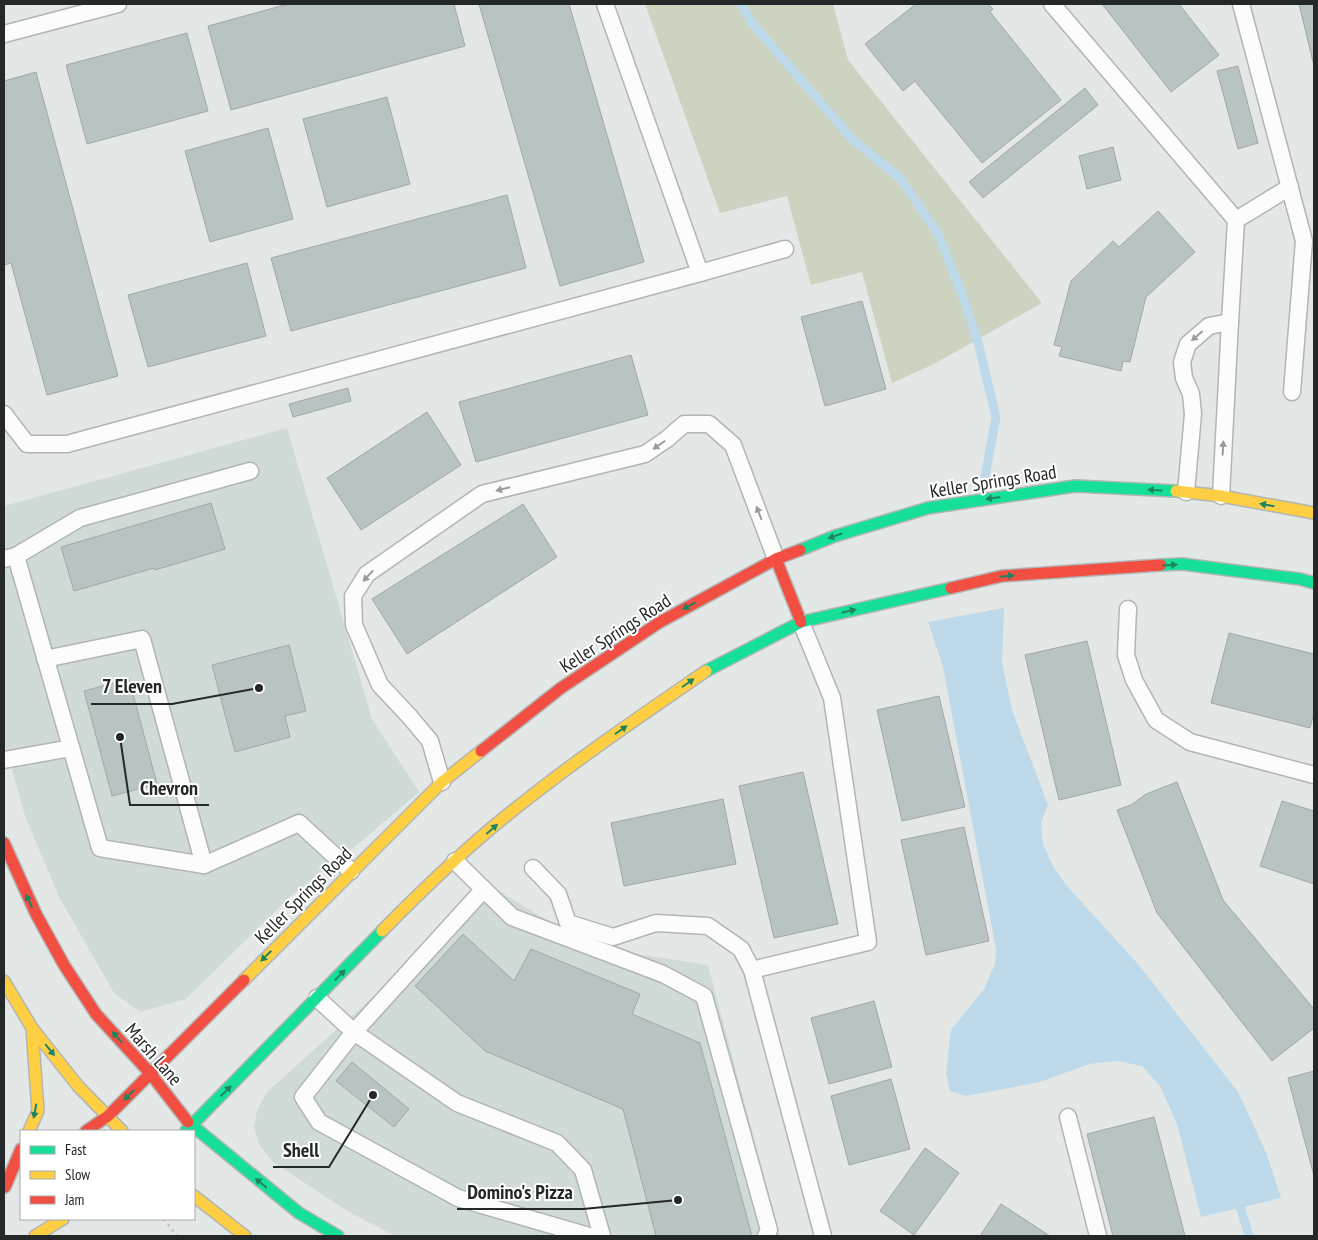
<svg xmlns="http://www.w3.org/2000/svg" width="1318" height="1240" viewBox="0 0 1318 1240" font-family="'PT Sans Narrow',sans-serif">
<rect width="100%" height="100%" fill="#e3e8e6"/>
<!-- built -->
<g fill="#d0dbd8">
<path d="M 287,428 L 372,719 L 419,792 L 363,840 L 290,897 L 186,999 L 140,1012 L 114,993 L 59,897 L 25,816 L 4,741 L 4,506 Z"/>
<path d="M 494,888 L 566,932 L 630,953 L 708,965 L 780,1236 L 396,1236 L 349,1212 L 273,1162 L 260,1146 L 254,1128 L 257,1110 L 267,1092 Z"/>
</g>
<!-- green -->
<path fill="#ccd3c1" d="M 645,4 L 833,4 L 848,60 L 1042,303 L 934,364 L 892,383 L 862,272 L 811,285 L 787,196 L 720,213 Z"/>
<!-- water -->
<path fill="#bdd9ea" d="M 1004,608 L 1002,662 L 1012,710 L 1048,805 L 1041,823 L 1043,844 L 1053,866 L 1066,885 L 1138,964 L 1238,1092 L 1266,1152 L 1281,1198 L 1201,1217 L 1177,1124 L 1160,1086 L 1142,1066 L 1117,1061 L 1089,1064 L 1040,1082 L 966,1096 L 950,1091 L 946,1073 L 951,1030 L 984,989 L 995,964 L 996,949 L 943,667 L 928,622 Z"/>
<g fill="none" stroke-linecap="round" stroke-linejoin="round">
<!-- stream -->
<g stroke="#bdd9ea" stroke-width="9">
<path d="M 741,4 L 752,23 L 853,140 L 900,178 L 938,234 L 959,286 L 978,342 L 996,417 L 984,482"/>
<path d="M 1237,1196 L 1249,1236"/>
</g>
</g>
<!-- building -->
<g fill="#b8c3c4" stroke="#a3a6a6">
<path d="M 288,4 L 454,4 L 465,46 L 231,110 L 208,26 Z"/>
<path d="M 479,4 L 569,4 L 644,262 L 560,286 Z"/>
<path d="M 916,4 L 988,4 L 993,9 L 990,12 L 1061,100 L 982,163 L 915,81 L 903,91 L 865,44 Z"/>
<path d="M 1102,4 L 1179,4 L 1219,55 L 1171,92 Z"/>
<path d="M 1299,4 L 1314,4 L 1314,66 Z"/>
<path d="M 187,33 L 208,111 L 87,144 L 66,65 Z"/>
<path d="M 1238,66 L 1258,143 L 1238,149 L 1217,71 Z"/>
<path d="M 36,72 L 118,376 L 47,395 L 11,263 L 4,265 L 4,81 Z"/>
<path d="M 1085,88 L 1098,105 L 983,198 L 969,182 Z"/>
<path d="M 387,97 L 410,184 L 327,207 L 303,119 Z"/>
<path d="M 268,128 L 293,219 L 210,242 L 185,151 Z"/>
<path d="M 1113,147 L 1121,180 L 1087,189 L 1079,156 Z"/>
<path d="M 507,195 L 526,268 L 291,331 L 271,258 Z"/>
<path d="M 1158,211 L 1195,252 L 1146,297 L 1130,362 L 1123,361 L 1121,371 L 1059,356 L 1062,347 L 1054,345 L 1071,281 L 1113,241 L 1119,247 Z"/>
<path d="M 247,263 L 266,336 L 148,367 L 128,295 Z"/>
<path d="M 862,301 L 886,389 L 825,406 L 801,317 Z"/>
<path d="M 631,355 L 648,415 L 476,462 L 459,402 Z"/>
<path d="M 348,388 L 351,401 L 293,417 L 289,404 Z"/>
<path d="M 427,412 L 461,465 L 361,530 L 327,478 Z"/>
<path d="M 211,503 L 225,549 L 155,570 L 154,568 L 74,591 L 61,547 Z"/>
<path d="M 523,504 L 557,557 L 407,654 L 372,599 Z"/>
<path d="M 1229,633 L 1314,654 L 1314,712 L 1310,728 L 1211,703 Z"/>
<path d="M 1087,641 L 1121,785 L 1059,800 L 1025,655 Z"/>
<path d="M 289,645 L 306,711 L 285,716 L 290,737 L 235,752 L 212,665 Z"/>
<path d="M 129,679 L 157,784 L 112,796 L 84,691 Z"/>
<path d="M 939,696 L 965,807 L 902,821 L 877,710 Z"/>
<path d="M 803,772 L 838,924 L 774,938 L 739,786 Z"/>
<path d="M 1177,782 L 1223,900 L 1314,1009 L 1314,1028 L 1272,1061 L 1157,913 L 1117,810 L 1131,805 L 1146,794 Z"/>
<path d="M 723,799 L 736,864 L 624,886 L 611,823 Z"/>
<path d="M 1282,801 L 1314,811 L 1314,884 L 1260,866 Z"/>
<path d="M 964,827 L 989,941 L 926,955 L 901,840 Z"/>
<path d="M 463,934 L 514,981 L 531,949 L 640,994 L 632,1014 L 700,1043 L 752,1236 L 656,1236 L 623,1109 L 485,1051 L 415,986 Z"/>
<path d="M 874,1001 L 892,1067 L 829,1084 L 811,1018 Z"/>
<path d="M 352,1062 L 409,1109 L 394,1127 L 336,1081 Z"/>
<path d="M 1314,1071 L 1314,1176 L 1288,1078 Z"/>
<path d="M 891,1079 L 910,1149 L 849,1165 L 831,1096 Z"/>
<path d="M 1154,1117 L 1185,1236 L 1113,1236 L 1087,1134 Z"/>
<path d="M 925,1148 L 959,1173 L 914,1235 L 880,1211 Z"/>
<path d="M 1001,1204 L 1050,1236 L 980,1236 Z"/>
</g>
<g fill="none" stroke-linecap="round" stroke-linejoin="round">
<!-- lane casing -->
<g stroke="#b2b5b4" stroke-width="19">
<g id="lane">
<path d="M 1052,4 L 1236,220 L 1230,322"/>
<path d="M 1241,4 L 1304,241 L 1292,392"/>
<path d="M 4,34 L 118,4"/>
<path d="M 1236,220 L 1290,187"/>
<path d="M 700,273 L 785,249"/>
<path d="M 4,414 L 27,444 L 67,444 L 700,273 L 605,4"/>
<path d="M 1186,492 L 1193,414 L 1191,394 L 1184,378 L 1182,362 L 1188,344 L 1209,326 L 1230,322 L 1221,496"/>
<path d="M 16,556 L 80,518 L 250,471"/>
<path d="M 4,559 L 16,556 L 100,848 L 204,865 L 299,823 L 351,871"/>
<path d="M 1128,609 L 1126,655 L 1134,680 L 1156,720 L 1190,742 L 1314,775"/>
<path d="M 45,659 L 142,639 L 204,865"/>
<path d="M 4,760 L 71,748"/>
<path d="M 442,782 L 430,741 L 410,717 L 380,685 L 354,625 L 353,596 L 367,574 L 482,494 L 645,454 L 667,439 L 684,424 L 709,424 L 733,445 L 776,559"/>
<path d="M 455,861 L 512,917 L 663,974 L 704,996 L 769,1230 L 766,1236"/>
<path d="M 533,868 L 558,894 L 568,923 L 613,937 L 656,923 L 708,926 L 741,949 L 752,970 L 823,1236"/>
<path d="M 484,889 L 354,1032 L 457,1103 L 557,1143 L 583,1170 L 602,1236"/>
<path d="M 752,970 L 868,942 L 832,698 L 801,622"/>
<path d="M 317,998 L 354,1032 L 303,1097 L 319,1122 L 458,1198 L 589,1236"/>
<path d="M 1068,1117 L 1098,1236"/>
</g>
</g>
<!-- fast casing -->
<g stroke="#b2b5b4" stroke-width="14">
<g id="fast">
<path d="M 800,550 L 835,536 L 928,508 L 1075,486 L 1176,491"/>
<path d="M 1161,565 L 1182,564 L 1300,579 L 1314,583"/>
<path d="M 706,671 L 801,622 L 951,588"/>
<path d="M 188,1122 L 299,1213 L 338,1236"/>
<path d="M 186,1131 L 382,931"/>
</g>
</g>
<!-- slow casing -->
<g stroke="#b2b5b4" stroke-width="14">
<g id="slow">
<path d="M 1176,491 L 1221,496 L 1314,513"/>
<path d="M 382,931 C 427,885 474,840 525,801 C 583,755 645,713 706,671"/>
<path d="M 244,980 L 442,782 L 481,751"/>
<path d="M 4,981 L 32,1028 L 78,1086 L 122,1131"/>
<path d="M 29,1131 L 38,1111 L 32,1028"/>
<path d="M 194,1196 L 245,1236"/>
<path d="M 35,1236 L 63,1219"/>
</g>
</g>
<!-- jam casing -->
<g stroke="#b2b5b4" stroke-width="14">
<g id="jam">
<path d="M 776,559 L 801,622"/>
<path d="M 951,588 L 1002,576 L 1161,565"/>
<path d="M 481,751 L 561,688 L 660,622 L 776,559 L 800,550"/>
<path d="M 4,843 L 36,914 L 64,965 L 96,1014 L 150,1073 L 188,1122"/>
<path d="M 86,1131 L 108,1116 L 244,980"/>
<path d="M 5,1187 L 21,1149"/>
</g>
</g>
<!-- path -->
<path stroke="#c6c7c6" stroke-width="3" stroke-dasharray="2.5 4" stroke-linecap="butt" d="M 164,1219 L 177,1236"/>
<!-- lane -->
<use href="#lane" stroke="#fbfcfb" stroke-width="16"/>
<!-- fast -->
<use href="#fast" stroke="#16e098" stroke-width="11"/>
<!-- slow -->
<use href="#slow" stroke="#ffcf43" stroke-width="11"/>
<!-- jam -->
<use href="#jam" stroke="#f24e42" stroke-width="11"/>
</g>
<!-- one-way arrows -->
<defs><path id="oneway-solid" d="M-6-.8H1V-3.2L6.5 0L1 3.2V.8H-6Z" transform="scale(1.25)"/></defs>
<g fill="#9b9d9c">
<use href="#oneway-solid" transform="translate(1197 336) rotate(139)"/>
<use href="#oneway-solid" transform="translate(659 445) rotate(145)"/>
<use href="#oneway-solid" transform="translate(1223 448) rotate(-87)"/>
<use href="#oneway-solid" transform="translate(503 489) rotate(166)"/>
<use href="#oneway-solid" transform="translate(759 513) rotate(-111)"/>
<use href="#oneway-solid" transform="translate(368 576) rotate(133)"/>
</g>
<g fill="#1e8460">
<use href="#oneway-solid" transform="translate(1155 490) rotate(-177)"/>
<use href="#oneway-solid" transform="translate(993 498) rotate(172)"/>
<use href="#oneway-solid" transform="translate(1267 505) rotate(-170)"/>
<use href="#oneway-solid" transform="translate(835 536) rotate(161)"/>
<use href="#oneway-solid" transform="translate(1170 565) rotate(-4)"/>
<use href="#oneway-solid" transform="translate(1007 576) rotate(-5)"/>
<use href="#oneway-solid" transform="translate(689 606) rotate(152)"/>
<use href="#oneway-solid" transform="translate(849 611) rotate(-13)"/>
<use href="#oneway-solid" transform="translate(688 683) rotate(-35)"/>
<use href="#oneway-solid" transform="translate(621 730) rotate(-35)"/>
<use href="#oneway-solid" transform="translate(492 829) rotate(-41)"/>
<use href="#oneway-solid" transform="translate(29 901) rotate(-115)"/>
<use href="#oneway-solid" transform="translate(266 956) rotate(135)"/>
<use href="#oneway-solid" transform="translate(340 975) rotate(-46)"/>
<use href="#oneway-solid" transform="translate(117 1037) rotate(-132)"/>
<use href="#oneway-solid" transform="translate(50 1050) rotate(51)"/>
<use href="#oneway-solid" transform="translate(226 1091) rotate(-45)"/>
<use href="#oneway-solid" transform="translate(129 1095) rotate(134)"/>
<use href="#oneway-solid" transform="translate(35 1111) rotate(101)"/>
<use href="#oneway-solid" transform="translate(261 1183) rotate(-141)"/>
</g>
<g text-anchor="middle" stroke-width="4" stroke-linejoin="round" paint-order="stroke">
<!-- street labels -->
<g font-size="19" fill="#252828" stroke="#fff">
<text transform="translate(993 481) rotate(-9)" y="7">Keller Springs Road</text>
<text transform="translate(615 633) rotate(-33)" y="7">Keller Springs Road</text>
<text transform="translate(303 895) rotate(-45)" y="7">Keller Springs Road</text>
<text transform="translate(154 1054) rotate(49)" y="7">Marsh Lane</text>
</g>
</g>
<!-- callouts -->
<path fill="none" stroke="#252828" stroke-width="2" d="M259 688L172 704H91M120 737L130 805H209M373 1095L329 1167H273M678 1200L583 1209H457"/>
<g fill="#252828" stroke="#fff" stroke-width="2">
<circle cx="259" cy="688" r="5"/>
<circle cx="120" cy="737" r="5"/>
<circle cx="373" cy="1095" r="5"/>
<circle cx="678" cy="1200" r="5"/>
</g>
<g font-size="20" text-anchor="middle" font-weight="bold" fill="#252828" stroke="#fff" stroke-width="4" stroke-linejoin="round" paint-order="stroke">
<text x="132" y="693">7 Eleven</text>
<text x="169" y="795">Chevron</text>
<text x="301" y="1157">Shell</text>
<text x="520" y="1199">Domino's Pizza</text>
</g>
<!-- border -->
<rect width="1318" height="1240" fill="none" stroke="#252828" stroke-width="10"/>
<!-- legend -->
<rect x="20" y="1130" width="175" height="90" fill="#ffffff" stroke="#a8a9a9"/>
<rect x="30" y="1146" width="25" height="8" fill="#16e098" stroke="#a8a9a9"/>
<text x="65" y="1155" font-size="15" fill="#252828">Fast</text>
<rect x="30" y="1171" width="25" height="8" fill="#ffcf43" stroke="#a8a9a9"/>
<text x="65" y="1180" font-size="15" fill="#252828">Slow</text>
<rect x="30" y="1196" width="25" height="8" fill="#f24e42" stroke="#a8a9a9"/>
<text x="65" y="1205" font-size="15" fill="#252828">Jam</text>
</svg>
